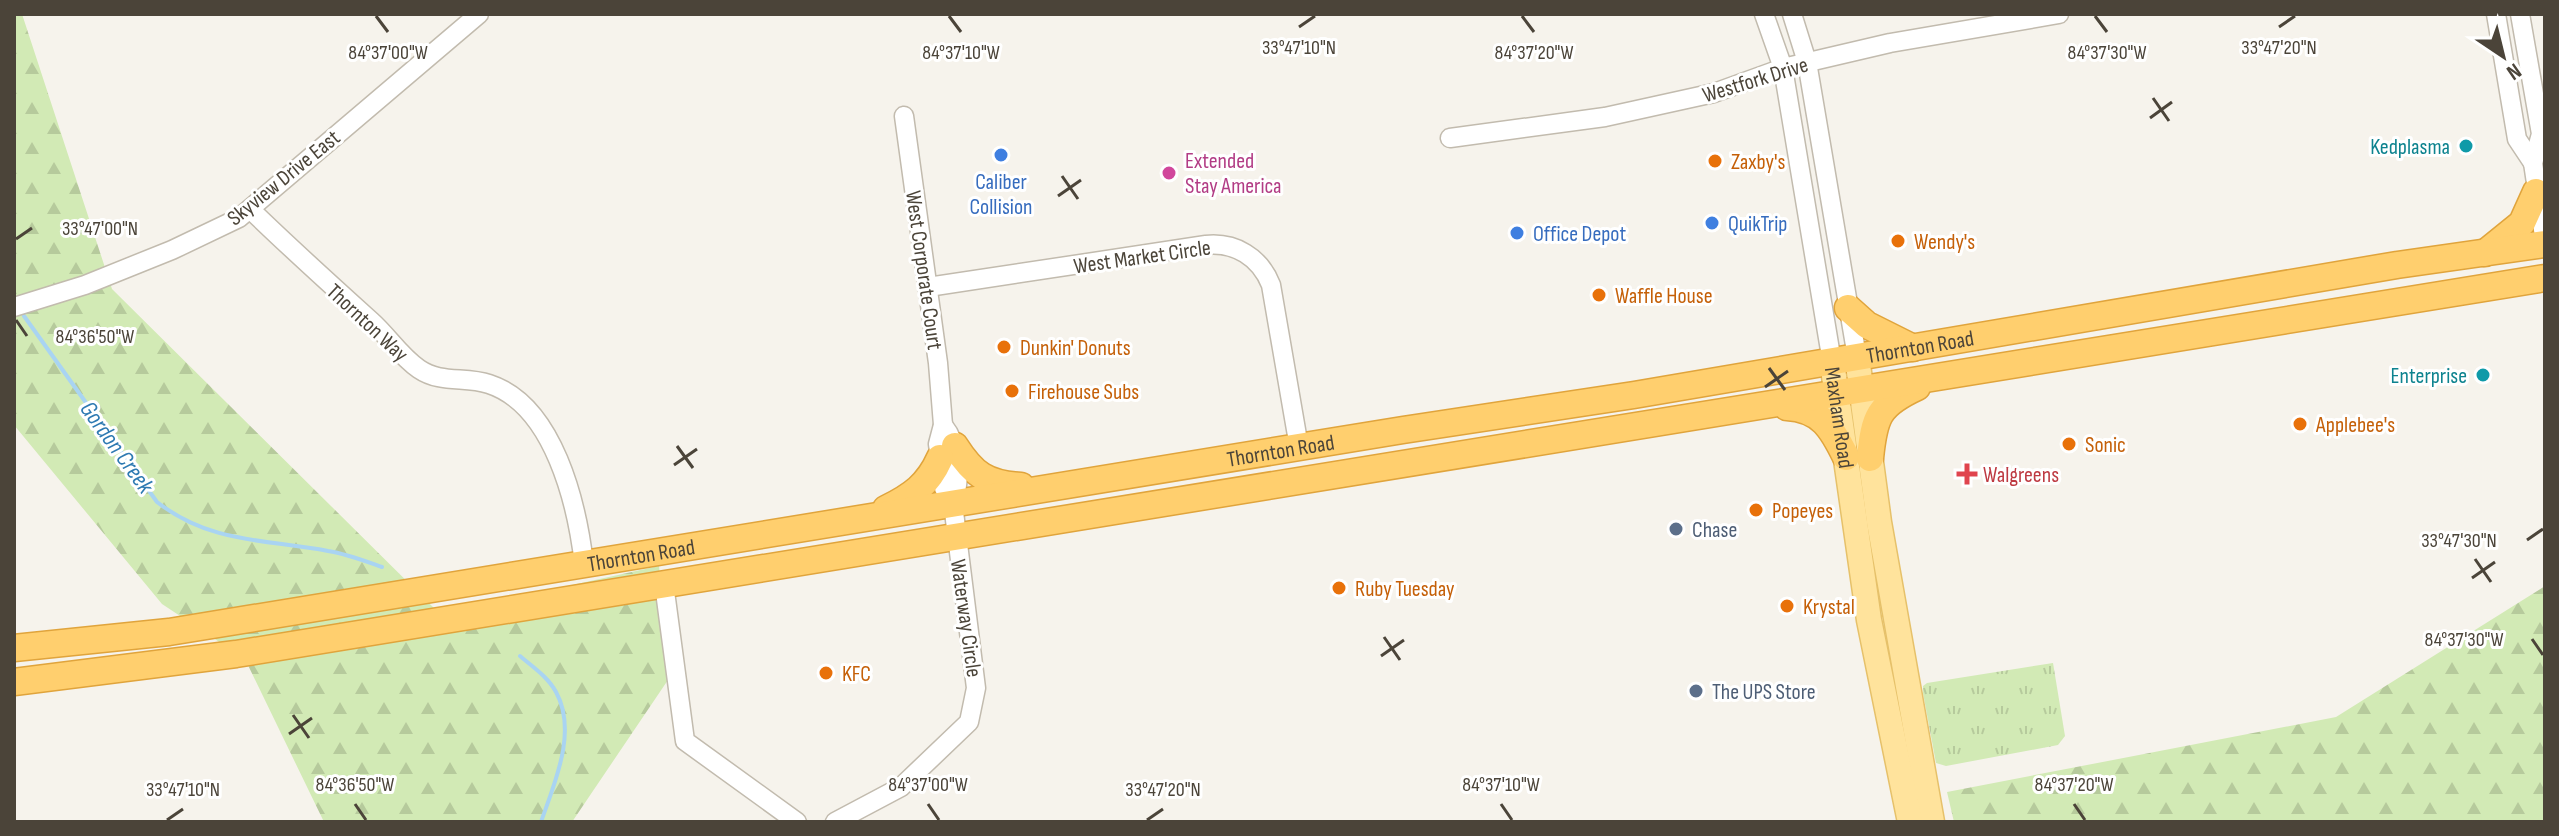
<svg xmlns="http://www.w3.org/2000/svg" width="2559" height="836" viewBox="0 0 2559 836" font-family="'Sofia Sans Condensed',sans-serif">
<defs>
<pattern id="grass-tufts" width="24" height="20" patternUnits="userSpaceOnUse" patternTransform="scale(2)"><rect width="24" height="20" fill="#d2eab5"/><path d="M3 7l-1-3M5 7V3M7 7l1-3M15 17l-1-3M17 17v-4M19 17l1-3" fill="none" stroke="#b6ca9c"/></pattern>
<pattern id="forest-firs" width="22" height="20" patternUnits="userSpaceOnUse" patternTransform="scale(2)"><rect width="22" height="20" fill="#d2eab5"/><path d="M5 1l3.5 6h-7zM16 11l3.5 6h-7z" fill="#b6ca9c"/></pattern>
</defs>
<rect width="100%" height="100%" fill="#f6f3ec"/>
<!-- grass -->
<path fill="url(#grass-tufts)" d="M 2053,663 L 2065,736 L 2058,745 L 1946,766 L 1936,763 L 1923,693 L 1923,686 L 1927,683 Z"/>
<!-- forest -->
<g fill="url(#forest-firs)">
<path d="M 14,14 L 22,14 L 112,289 L 440,614 L 659,566 L 670,677 L 572,822 L 324,822 L 245,659 L 162,604 L 14,425 Z"/>
<path d="M 2545,586 L 2545,822 L 1954,822 L 1947,792 L 2336,717 Z"/>
</g>
<g fill="none" stroke-linecap="round" stroke-linejoin="round">
<!-- stream -->
<g stroke="#a9d4f2" stroke-width="4">
<path d="M 24,316 L 157,502 C 211,544 266,539 328,551 C 347,554 365,561 382,567"/>
<path d="M 520,656 C 533,667 548,677 556,692 C 578,732 554,784 541,822"/>
</g>
<!-- minor casing -->
<g stroke="#c2bbae" stroke-width="21">
<g id="minor">
<path d="M 1764,14 L 1783,68 L 1832,362"/>
<path d="M 1792,14 L 1807,62 L 1857,357"/>
<path d="M 2496,14 L 2517,139 L 2533,163"/>
<path d="M 2520,14 L 2541,134 L 2533,163 L 2545,243"/>
<path d="M 904,116 L 938,363 L 943,425 L 938,444 L 944,488 L 953,504"/>
<path d="M 1450,138 L 1605,117 L 1714,93 L 1783,68 L 1890,43 L 2059,14"/>
<path d="M 250,209 C 290,248 330,284 371,321 C 388,336 400,356 419,369 C 441,384 465,376 489,384 C 554,405 577,504 584,564"/>
<path d="M 928,287 L 1206,245 C 1235,242 1260,257 1271,285 L 1299,447"/>
<path d="M 14,307 L 85,285 L 172,250 L 239,218 L 479,14"/>
<path d="M 664,584 L 685,741 L 797,822"/>
<path d="M 835,822 L 901,787 L 969,722 L 976,688 L 953,504 C 961,478 960,446 943,425"/>
</g>
</g>
<!-- major casing -->
<g stroke="#e6c16a" stroke-width="27">
<g id="major">
<path d="M 1857,357 L 1879,522 L 1932,822"/>
<path id="s1" d="M 1832,362 L 1869,620 L 1910,822"/>
</g>
</g>
<!-- highway casing -->
<g stroke="#e0a43c" stroke-width="29">
<g id="highway">
<path d="M 2485,253 L 2522,223 L 2536,192"/>
<path d="M 1848,308 L 1867,325 L 1913,348"/>
<path d="M 1787,407 C 1821,409 1832,428 1846,457"/>
<path d="M 955,446 C 973,474 986,484 1021,486"/>
<path d="M 1870,458 C 1874,417 1878,405 1917,387"/>
<path d="M 886,509 C 912,496 928,485 940,458"/>
<path id="s2" d="M 14,648 L 169,632 L 1403,430 L 1634,395 L 2397,265 L 2545,244"/>
<path d="M 14,682 L 236,654 L 2545,278"/>
</g>
</g>
<!-- minor -->
<use href="#minor" stroke="#fff" stroke-width="18"/>
<!-- major -->
<use href="#major" stroke="#ffe39c" stroke-width="24"/>
<!-- highway -->
<use href="#highway" stroke="#ffcf6e" stroke-width="26"/>
</g>
<!-- ticks -->
<path fill="none" stroke="#4b4439" stroke-width="3" d="M 376,16 L 388,32M 949,16 L 961,32M 1522,16 L 1534,32M 2095,16 L 2107,32M 1299,27 L 1315,16M 2279,27 L 2295,16M 2153,98 L 2169,121M 2150,118 L 2172,102M 1062,176 L 1078,199M 1058,196 L 1081,180M 16,239 L 32,228M 16,320 L 27,336M 1769,368 L 1785,390M 1765,387 L 1788,371M 677,446 L 693,468M 674,465 L 697,449M 2527,540 L 2543,529M 2475,559 L 2491,582M 2472,578 L 2495,562M 1384,637 L 1400,660M 2532,639 L 2543,655M 1381,656 L 1404,640M 293,715 L 309,738M 289,734 L 312,718M 355,804 L 366,820M 928,804 L 939,820M 1501,804 L 1512,820M 2074,804 L 2085,820M 167,820 L 183,809M 1147,820 L 1163,809"/>
<!-- markers -->
<g fill="#0f9aa8" stroke="#fff" stroke-width="3">
<circle cx="2466" cy="146" r="8"/>
<circle cx="2483" cy="375" r="8"/>
</g>
<g fill="#3f7fe0" stroke="#fff" stroke-width="3">
<circle cx="1001" cy="155" r="8"/>
<circle cx="1712" cy="223" r="8"/>
<circle cx="1517" cy="233" r="8"/>
</g>
<g fill="#e8710a" stroke="#fff" stroke-width="3">
<circle cx="1715" cy="161" r="8"/>
<circle cx="1898" cy="241" r="8"/>
<circle cx="1599" cy="295" r="8"/>
<circle cx="1004" cy="347" r="8"/>
<circle cx="1012" cy="391" r="8"/>
<circle cx="2300" cy="424" r="8"/>
<circle cx="2069" cy="444" r="8"/>
<circle cx="1756" cy="510" r="8"/>
<circle cx="1339" cy="588" r="8"/>
<circle cx="1787" cy="606" r="8"/>
<circle cx="826" cy="673" r="8"/>
</g>
<circle fill="#d1479c" stroke="#fff" stroke-width="3" cx="1169" cy="173" r="8"/>
<path fill="#e0444e" stroke="#fff" stroke-width="3" d="M1963 462h8v8h8v8h-8v8h-8v-8h-8v-8h8z"/>
<g fill="#5c6f8a" stroke="#fff" stroke-width="3">
<circle cx="1676" cy="529" r="8"/>
<circle cx="1696" cy="691" r="8"/>
</g>
<g text-anchor="middle" stroke-width="6" stroke-linejoin="round" paint-order="stroke">
<!-- street labels -->
<g font-size="22" fill="#4b4439" stroke="#fff">
<text transform="translate(1755 79) rotate(-17)" y="8">Westfork Drive</text>
<text transform="translate(283 177) rotate(-39)" y="8">Skyview Drive East</text>
<text transform="translate(1142 256) rotate(-8)" y="8">West Market Circle</text>
<text transform="translate(925 270) rotate(82)" y="8">West Corporate Court</text>
<text transform="translate(368 322) rotate(43)" y="8">Thornton Way</text>
<text dy="8" stroke="none"><textPath href="#s2" startOffset="1930">Thornton Road</textPath></text>
<text dy="8" stroke="none"><textPath href="#s1" startOffset="56">Maxham Road</textPath></text>
<text dy="8" stroke="none"><textPath href="#s2" startOffset="1282">Thornton Road</textPath></text>
<text dy="8" stroke="none"><textPath href="#s2" startOffset="634">Thornton Road</textPath></text>
<text transform="translate(967 618) rotate(82)" y="8">Waterway Circle</text>
</g>
<!-- culture labels -->
<g font-size="22" fill="#0d838f" stroke="#fff" text-anchor="end">
<text x="2450" y="154">Kedplasma</text>
<text x="2467" y="383">Enterprise</text>
</g>
<!-- hotel labels -->
<g font-size="22" fill="#b23c85" stroke="#fff" text-anchor="start">
<text x="1185" y="168">Extended<tspan x="1185" dy="25">Stay America</tspan></text>
</g>
<!-- food labels -->
<g font-size="22" fill="#c56008" stroke="#fff" text-anchor="start">
<text x="1731" y="169">Zaxby's</text>
<text x="1914" y="249">Wendy's</text>
<text x="1615" y="303">Waffle House</text>
<text x="1020" y="355">Dunkin' Donuts</text>
<text x="1028" y="399">Firehouse Subs</text>
<text x="2316" y="432">Applebee's</text>
<text x="2085" y="452">Sonic</text>
<text x="1772" y="518">Popeyes</text>
<text x="1355" y="596">Ruby Tuesday</text>
<text x="1803" y="614">Krystal</text>
<text x="842" y="681">KFC</text>
</g>
<!-- shop labels -->
<g font-size="22" fill="#366cbe" stroke="#fff" text-anchor="start">
<text x="1001" y="189" text-anchor="middle">Caliber<tspan x="1001" dy="25">Collision</tspan></text>
<text x="1728" y="231">QuikTrip</text>
<text x="1533" y="241">Office Depot</text>
</g>
<!-- health labels -->
<g font-size="22" fill="#be3a42" stroke="#fff" text-anchor="start">
<text x="1983" y="482">Walgreens</text>
</g>
<!-- service labels -->
<g font-size="22" fill="#4e5e75" stroke="#fff" text-anchor="start">
<text x="1692" y="537">Chase</text>
<text x="1712" y="699">The UPS Store</text>
</g>
<!-- water labels -->
<g font-size="24" font-style="italic" fill="#2e7ab2" stroke="#fff">
<text transform="translate(117 447) rotate(54)" y="8">Gordon Creek</text>
</g>
</g>
<g font-size="20" text-anchor="middle" fill="#4b4439" stroke="#fff" stroke-width="6" stroke-linejoin="round" paint-order="stroke">
<text x="1299" y="54">33°47'10"N</text>
<text x="2279" y="54">33°47'20"N</text>
<text x="388" y="59">84°37'00"W</text>
<text x="961" y="59">84°37'10"W</text>
<text x="1534" y="59">84°37'20"W</text>
<text x="2107" y="59">84°37'30"W</text>
<text x="100" y="235">33°47'00"N</text>
<text x="95" y="343">84°36'50"W</text>
<text x="2459" y="547">33°47'30"N</text>
<text x="2464" y="646">84°37'30"W</text>
<text x="355" y="791">84°36'50"W</text>
<text x="928" y="791">84°37'00"W</text>
<text x="1501" y="791">84°37'10"W</text>
<text x="2074" y="791">84°37'20"W</text>
<text x="183" y="796">33°47'10"N</text>
<text x="1163" y="796">33°47'20"N</text>
</g>
<!-- border -->
<rect width="2559" height="836" fill="none" stroke="#4b4439" stroke-width="32"/>
<!-- north arrow -->
<g transform="translate(2503 56) rotate(145)" stroke="#ffffff" stroke-width="6" paint-order="stroke">
<path d="M0-6L14 30L0 20L-14 30Z" fill="#4b4439"/>
<text y="-12" font-size="22" font-weight="bold" text-anchor="middle" fill="#4b4439">N</text>
</g>
</svg>
